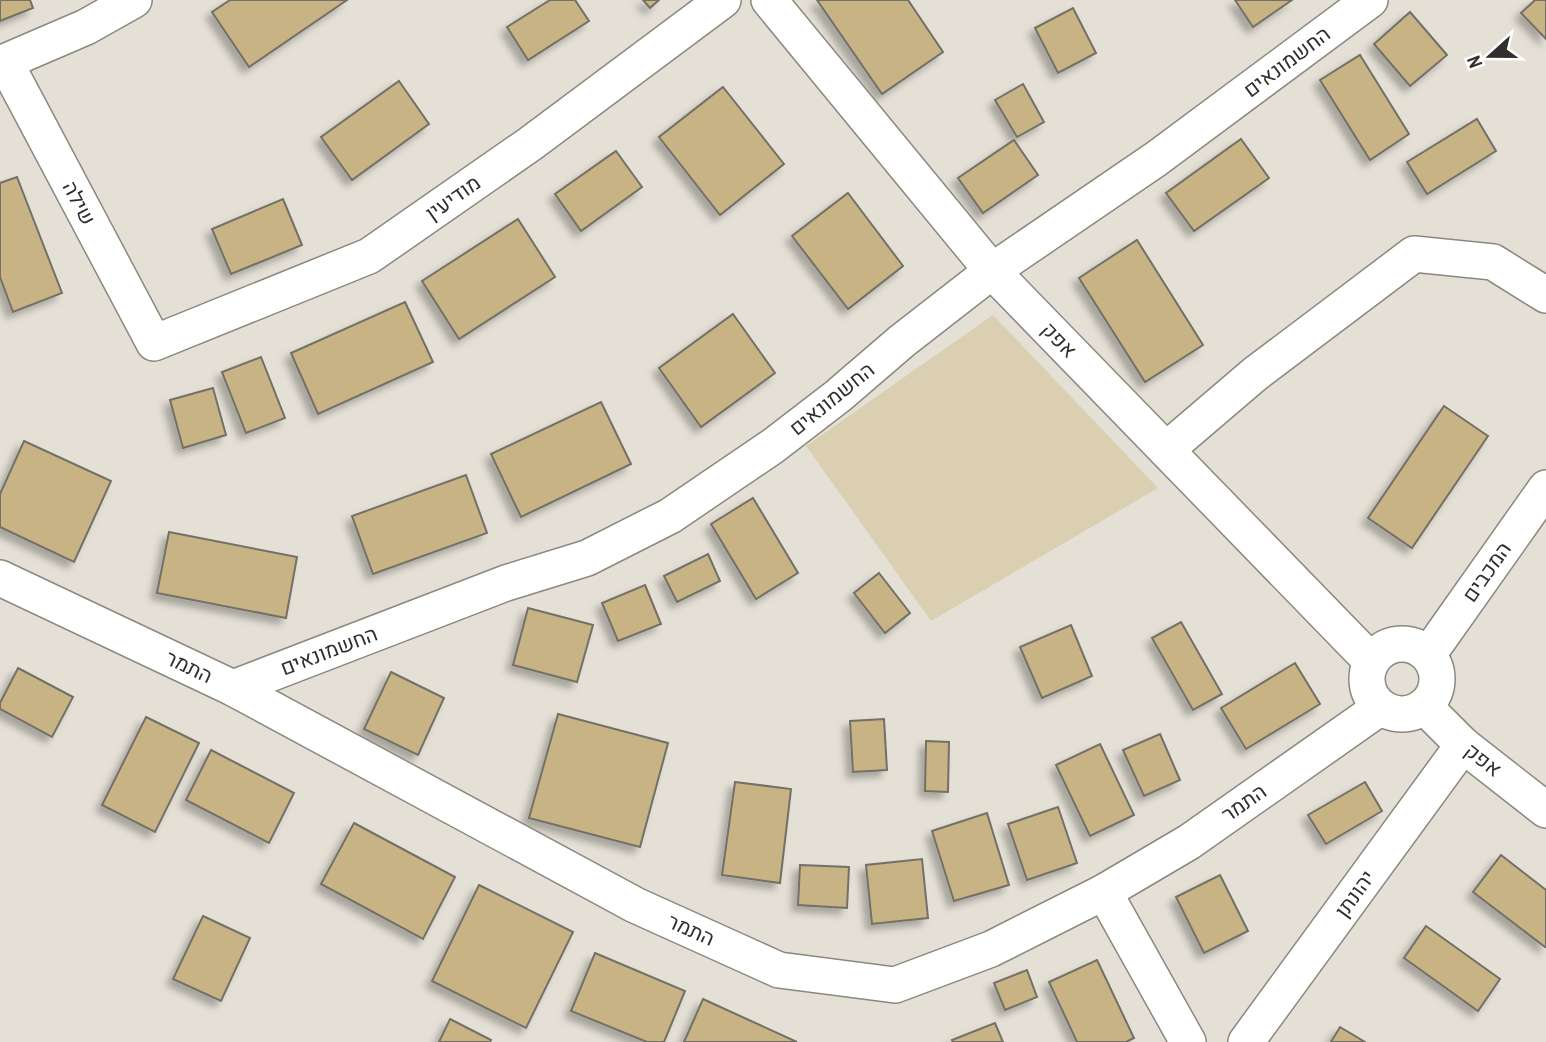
<svg xmlns="http://www.w3.org/2000/svg" width="1546" height="1042" viewBox="0 0 1546 1042" font-family="'Archivo Narrow',Heebo,sans-serif">
<defs>
<filter id="shadow"><feDropShadow dx="-6" dy="6" stdDeviation="3.5" flood-color="#0004"/></filter>
</defs>
<rect width="100%" height="100%" fill="#e4e0d6"/>
<!-- green -->
<path fill="#dbcfb2" d="M 993,315 L 1158,488 L 931,621 L 806,446 Z"/>
<!-- building -->
<g fill="#c7b384" stroke="#737067" stroke-width="2" filter="url(#shadow)">
<path d="M 0,0 L 30,0 L 33,8 L 0,21 Z"/>
<path d="M 230,0 L 347,0 L 249,67 L 212,12 Z"/>
<path d="M 550,0 L 575,0 L 589,21 L 528,60 L 507,27 Z"/>
<path d="M 643,0 L 659,0 L 650,8 Z"/>
<path d="M 817,0 L 908,0 L 943,52 L 882,94 Z"/>
<path d="M 1235,0 L 1292,0 L 1253,27 Z"/>
<path d="M 1535,0 L 1546,0 L 1546,39 L 1521,13 Z"/>
<path d="M 1073,8 L 1096,53 L 1058,73 L 1035,28 Z"/>
<path d="M 1410,12 L 1447,55 L 1410,86 L 1374,44 Z"/>
<path d="M 1360,55 L 1409,134 L 1370,160 L 1320,80 Z"/>
<path d="M 399,81 L 429,124 L 352,180 L 321,137 Z"/>
<path d="M 1023,84 L 1044,122 L 1017,137 L 995,100 Z"/>
<path d="M 723,87 L 784,164 L 720,215 L 659,137 Z"/>
<path d="M 1477,119 L 1496,151 L 1427,194 L 1407,162 Z"/>
<path d="M 1241,139 L 1269,178 L 1194,231 L 1166,193 Z"/>
<path d="M 1014,140 L 1038,175 L 983,213 L 958,178 Z"/>
<path d="M 616,151 L 642,187 L 581,231 L 555,194 Z"/>
<path d="M 17,177 L 62,293 L 13,312 L 0,277 L 0,183 Z"/>
<path d="M 848,193 L 903,266 L 848,309 L 792,236 Z"/>
<path d="M 283,199 L 302,245 L 231,274 L 212,229 Z"/>
<path d="M 518,219 L 555,277 L 459,339 L 422,281 Z"/>
<path d="M 1137,240 L 1203,345 L 1145,382 L 1079,278 Z"/>
<path d="M 405,302 L 433,362 L 318,414 L 291,353 Z"/>
<path d="M 733,314 L 775,373 L 701,427 L 659,368 Z"/>
<path d="M 261,357 L 285,418 L 246,433 L 222,372 Z"/>
<path d="M 213,388 L 226,435 L 183,448 L 170,400 Z"/>
<path d="M 601,402 L 631,464 L 521,517 L 491,454 Z"/>
<path d="M 1444,406 L 1488,436 L 1412,548 L 1368,518 Z"/>
<path d="M 24,441 L 111,481 L 74,562 L 0,527 L 0,494 Z"/>
<path d="M 466,475 L 487,533 L 373,574 L 352,516 Z"/>
<path d="M 753,498 L 798,573 L 756,599 L 711,524 Z"/>
<path d="M 169,532 L 297,557 L 286,618 L 157,593 Z"/>
<path d="M 708,554 L 720,581 L 677,602 L 664,576 Z"/>
<path d="M 879,573 L 910,613 L 885,633 L 854,593 Z"/>
<path d="M 645,585 L 661,624 L 618,641 L 602,603 Z"/>
<path d="M 528,608 L 593,625 L 577,682 L 513,665 Z"/>
<path d="M 1181,622 L 1222,694 L 1193,710 L 1152,638 Z"/>
<path d="M 1071,625 L 1092,676 L 1042,698 L 1020,647 Z"/>
<path d="M 1295,663 L 1320,704 L 1246,749 L 1221,708 Z"/>
<path d="M 18,668 L 73,697 L 52,737 L 0,709 L 0,703 Z"/>
<path d="M 391,672 L 444,698 L 418,755 L 364,729 Z"/>
<path d="M 558,714 L 668,743 L 640,847 L 529,818 Z"/>
<path d="M 146,717 L 199,743 L 155,832 L 102,805 Z"/>
<path d="M 884,719 L 887,770 L 853,772 L 850,721 Z"/>
<path d="M 1160,734 L 1180,780 L 1144,796 L 1123,750 Z"/>
<path d="M 926,741 L 949,742 L 948,792 L 925,791 Z"/>
<path d="M 1100,744 L 1134,815 L 1090,836 L 1056,765 Z"/>
<path d="M 211,750 L 294,793 L 269,843 L 186,800 Z"/>
<path d="M 735,782 L 791,789 L 780,883 L 722,875 Z"/>
<path d="M 1365,782 L 1382,811 L 1326,844 L 1308,815 Z"/>
<path d="M 1058,807 L 1077,863 L 1027,880 L 1008,824 Z"/>
<path d="M 987,813 L 1009,885 L 954,901 L 932,831 Z"/>
<path d="M 354,823 L 455,877 L 423,939 L 321,884 Z"/>
<path d="M 1501,855 L 1546,890 L 1546,945 L 1545,947 L 1473,892 Z"/>
<path d="M 922,859 L 928,918 L 872,924 L 866,865 Z"/>
<path d="M 800,865 L 849,867 L 847,908 L 798,905 Z"/>
<path d="M 1220,875 L 1248,931 L 1204,953 L 1176,897 Z"/>
<path d="M 479,885 L 573,932 L 526,1028 L 432,981 Z"/>
<path d="M 203,916 L 250,938 L 221,1001 L 173,979 Z"/>
<path d="M 1426,926 L 1500,979 L 1478,1011 L 1404,958 Z"/>
<path d="M 595,953 L 685,991 L 664,1042 L 647,1042 L 571,1011 Z"/>
<path d="M 1097,960 L 1134,1038 L 1126,1042 L 1077,1042 L 1049,982 Z"/>
<path d="M 1027,970 L 1037,997 L 1005,1010 L 994,983 Z"/>
<path d="M 703,999 L 797,1042 L 684,1042 Z"/>
<path d="M 450,1019 L 491,1040 L 490,1042 L 439,1042 Z"/>
<path d="M 995,1023 L 1003,1042 L 953,1042 L 952,1040 Z"/>
<path d="M 1340,1027 L 1365,1042 L 1331,1042 Z"/>
</g>
<g fill="none" stroke-linecap="round" stroke-linejoin="round">
<!-- street casing -->
<g stroke="#8c887f" stroke-width="38">
<g id="street">
<path d="M 769,0 L 992,271 L 1371,661"/>
<path d="M 5,62 L 154,343 L 369,256 L 530,144 L 723,0"/>
<path d="M 0,64 L 86,27 L 134,0"/>
<path d="M 1166,450 L 1255,374 L 1414,254 L 1493,262 L 1546,295"/>
<path d="M 0,578 L 233,688 L 635,905 L 779,970 L 895,985 L 991,949 L 1104,892 L 1189,842 L 1381,707"/>
<circle cx="1402" cy="679" r="35"/>
<path d="M 1428,655 L 1546,488"/>
<path d="M 233,688 L 506,583 L 587,558 L 670,516 L 773,446 L 838,396 L 902,341 L 992,271 L 1156,159 L 1370,0"/>
<path d="M 1424,706 L 1463,745 L 1546,810"/>
<path d="M 1104,892 L 1188,1042"/>
<path d="M 1246,1042 L 1463,745"/>
</g>
</g>
<!-- street -->
<use href="#street" stroke="#fff" stroke-width="35"/>
</g>
<g text-anchor="middle" stroke-width="5" stroke-linejoin="round" paint-order="stroke">
<!-- street labels -->
<g font-size="21" fill="#312f2b" stroke="#fff">
<text transform="translate(1287 62) rotate(-37)" y="7">החשמונאים</text>
<text transform="translate(453 198) rotate(-35)" y="7">מודיעין</text>
<text transform="translate(79 203) rotate(62)" y="7">שילה</text>
<text transform="translate(1059 340) rotate(46)" y="7">אפק</text>
<text transform="translate(832 399) rotate(-39)" y="7">החשמונאים</text>
<text transform="translate(1487 572) rotate(-55)" y="7">המכבים</text>
<text transform="translate(329 651) rotate(-21)" y="7">החשמונאים</text>
<text transform="translate(189 667) rotate(25)" y="7">התמר</text>
<text transform="translate(1483 760) rotate(38)" y="7">אפק</text>
<text transform="translate(1244 803) rotate(-35)" y="7">התמר</text>
<text transform="translate(1355 894) rotate(-54)" y="7">יהונתן</text>
<text transform="translate(691 930) rotate(24)" y="7">התמר</text>
</g>
</g>
<!-- north arrow -->
<g transform="translate(1490 56) rotate(249)" stroke="#ffffff" stroke-width="5" paint-order="stroke">
<path d="M0-5L12 26L0 18L-12 26Z" fill="#312f2b"/>
<text y="-10" font-size="19" font-weight="bold" text-anchor="middle" fill="#312f2b">N</text>
</g>
</svg>
